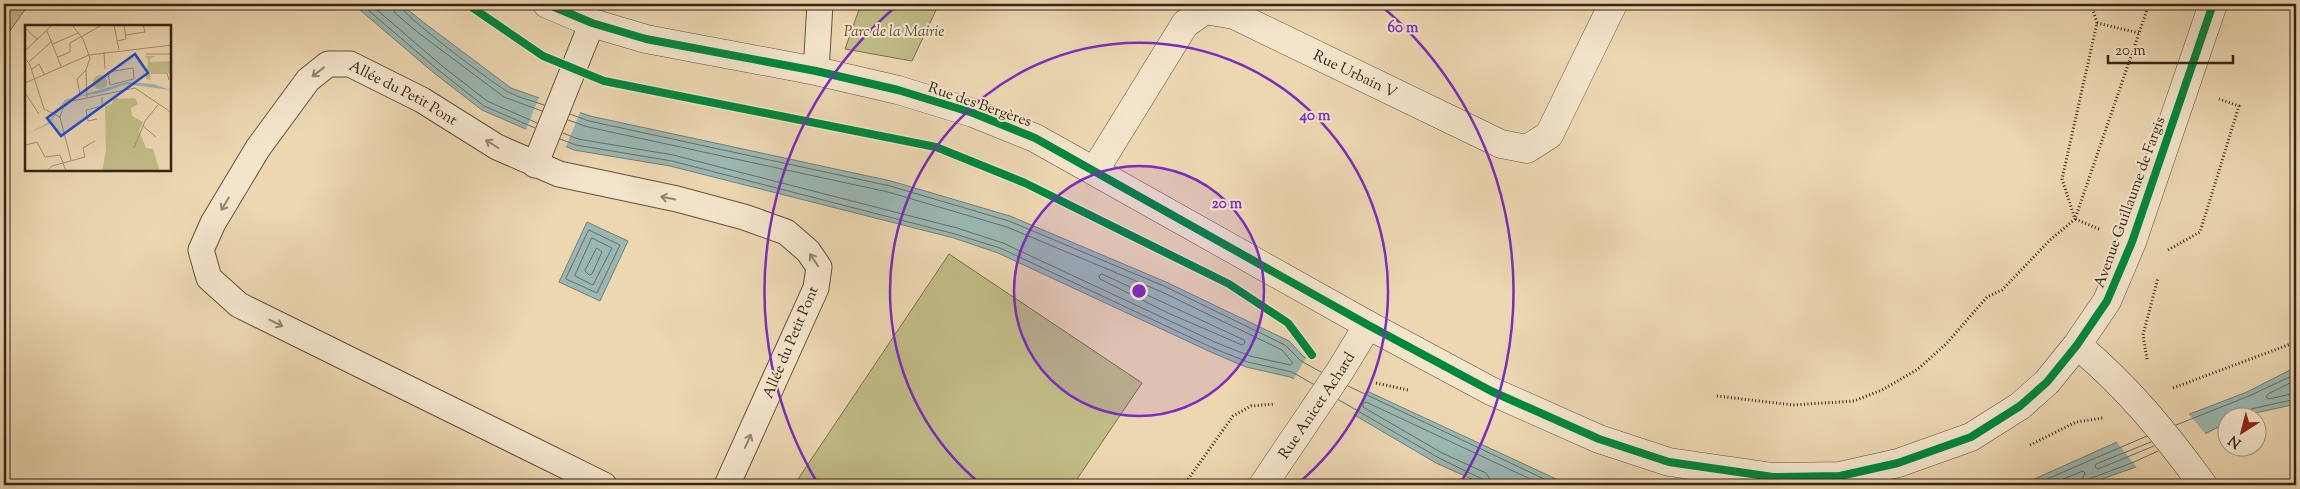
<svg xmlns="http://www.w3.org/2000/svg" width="2300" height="489" viewBox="0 0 2300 489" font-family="'Sorts Mill Goudy',serif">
<rect width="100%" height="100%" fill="#ecd7b1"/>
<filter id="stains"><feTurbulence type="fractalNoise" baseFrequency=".004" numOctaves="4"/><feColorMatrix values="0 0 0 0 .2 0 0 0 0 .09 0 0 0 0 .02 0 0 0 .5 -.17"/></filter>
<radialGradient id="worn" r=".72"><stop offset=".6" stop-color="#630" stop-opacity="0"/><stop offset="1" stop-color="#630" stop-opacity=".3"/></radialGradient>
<!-- green -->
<g fill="#c0bc86" stroke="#7c704e">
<path d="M 4,4 L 29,4 L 4,39 Z"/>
<path d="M 861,4 L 939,4 L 912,61 L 845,49 Z"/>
<path d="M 949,254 L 1142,383 L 1073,485 L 794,485 Z"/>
</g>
<!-- water -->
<g fill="#9ab8b3" stroke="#727d74">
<path d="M 353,4 L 401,4 L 423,22 L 511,88 L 590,116 L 891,181 L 1010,216 L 1166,282 L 1289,341 L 1304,357 L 1369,392 L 1569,485 L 1485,485 L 1436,463 L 1290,377 L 1246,367 L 1213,353 L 998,253 L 954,238 L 670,166 L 574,150 L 482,110 L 434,73 Z"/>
<path d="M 587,222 L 628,241 L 600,301 L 559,282 Z"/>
<path d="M 2292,369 L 2296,369 L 2296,404 L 2242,416 L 2228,416 L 2227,423 L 2136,467 L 2085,485 L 2021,485 L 2117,442 L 2247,392 Z"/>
</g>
<!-- pier -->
<g fill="#ecd7b1">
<path d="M 540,95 L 581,110 L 565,149 L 525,132 Z"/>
<path d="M 1307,356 L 1369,389 L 1353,416 L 1293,380 Z"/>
<path d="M 2188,413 L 2207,436 L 2138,469 L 2115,440 Z"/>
</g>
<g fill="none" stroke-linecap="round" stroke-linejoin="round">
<!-- shore -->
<g stroke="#686e64" stroke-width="1">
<path d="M 361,4 L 437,69 L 484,106 L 535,128"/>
<path d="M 370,4 L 441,65 L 487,101 L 537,123"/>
<path d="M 392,4 L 395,13 L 416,31 L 504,97 L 542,111"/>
<path d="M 399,4 C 400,14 494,84 508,92 C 519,98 533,101 544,105"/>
<path d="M 570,114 L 589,121 L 890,186 L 1009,221 L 1164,286 L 1285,345 L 1301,361 L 1321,372"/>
<path d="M 563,133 L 578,139 L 673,155 L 957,228 L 1003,243 L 1217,343 L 1250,356 L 1290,365 L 1293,363 L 1282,350 L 1162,292 L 1007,227 L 888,192 L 588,127 L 568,120"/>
<path d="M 560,139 L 576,145 L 672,161 L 955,234 L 1000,248 L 1215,349 L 1248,362 L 1292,372 L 1313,384"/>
<path d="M 589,230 L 620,245 L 597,293 L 566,279 Z"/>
<path d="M 592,238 L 612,248 L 593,285 L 575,276 Z"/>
<path d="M 597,248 L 602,252 L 592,274 L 589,275 L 585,271 Z"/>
<path d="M 1102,274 L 1244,340 L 1245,343 L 1242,345 L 1168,313 L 1100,279 L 1099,276 Z"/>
<path d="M 2296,380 L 2268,394 L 2266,397 L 2269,399 L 2296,393"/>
<path d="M 1348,386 L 1557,485"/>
<path d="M 1339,400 L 1439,458 L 1482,479 L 1485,485"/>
<path d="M 2247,416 L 2251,409 L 2296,399"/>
<path d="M 2176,425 L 2249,396 L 2296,374"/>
<path d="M 2151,442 L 2096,464 L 2095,467 L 2098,469 L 2154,446"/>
<path d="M 1491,485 L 1490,479 L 1486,473 L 1442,453 L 1363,407 L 1363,403 L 1366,402 L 1543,485"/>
<path d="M 2033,485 L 2147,436"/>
<path d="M 2049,485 L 2083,471 L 2085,473 L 2080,485"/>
<path d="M 2086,485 L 2089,479 L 2134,462 L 2158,451"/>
</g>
<!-- service casing -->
<g stroke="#64513d" stroke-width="27">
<g id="service">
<path d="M 816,71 L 820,4"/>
<path d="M 535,165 L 592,23"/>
<path id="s1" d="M 604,485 L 239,305 L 209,278 L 201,250 L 213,223 L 258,148 L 308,80 L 328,64 L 350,64 L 422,100 L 497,147 L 559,174 L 677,199 L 744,217 L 786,232 L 808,251 L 819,267 L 816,288 L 727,485"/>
</g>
</g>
<!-- minor casing -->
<g stroke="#64513d" stroke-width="29">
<g id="minor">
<path d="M 547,4 L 592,23 L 646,39 L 816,71 L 898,90 L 973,113 L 1035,138 L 1368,325 L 1491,391 L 1599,439 L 1669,462 L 1773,477 L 1840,476 L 1898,463 L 1971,437 L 2020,406 L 2047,382 L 2077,345 L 2107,301 L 2132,242 L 2213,4"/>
<path id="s2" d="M 1095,170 L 1185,24 L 1205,10 L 1234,15 L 1501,144 L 1527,149 L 1549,135 L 1613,4"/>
<path d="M 2077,345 C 2126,385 2166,434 2203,485"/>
<path id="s3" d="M 1263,485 L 1340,371 L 1368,325"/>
</g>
</g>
<!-- path -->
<g stroke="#372416" stroke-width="3" stroke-dasharray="1 2.5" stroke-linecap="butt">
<path d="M 2097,23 L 2139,33"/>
<path d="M 2099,229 L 2075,219 L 2149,4"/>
<path d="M 2168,250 L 2200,232 L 2239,106 L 2219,99"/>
<path d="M 2147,359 L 2143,335 L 2158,278"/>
<path d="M 1376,383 L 1408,390"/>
<path d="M 2173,388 L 2296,342"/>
<path d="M 1717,396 L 1793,405 L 1854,401 L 1882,390 L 1918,369 L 1946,344 L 1987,297 L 2002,290 L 2050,240 L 2075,219 L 2062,179 L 2097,23 L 2091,4"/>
<path d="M 2030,445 L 2076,422 L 2103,418"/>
<path d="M 1184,485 L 1233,416 L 1251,406 L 1275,404"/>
</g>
<!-- service -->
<use href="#service" stroke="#f3e5cc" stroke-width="25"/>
<!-- minor -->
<use href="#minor" stroke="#f3e5cc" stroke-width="28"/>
<!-- cycleway casing -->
<g stroke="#f3e5cc" stroke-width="11">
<g id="cycleway">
<path d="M 467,4 L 543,56 L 604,81 L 936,147 L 1025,183 L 1229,284 L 1288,323 L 1312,355"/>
<path d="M 547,4 L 592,23 L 646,39 L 816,71 L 898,90 L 973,113 L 1035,138 L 1368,325 L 1491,391 L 1599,439 L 1669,462 L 1773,477 L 1840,476 L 1898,463 L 1971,437 L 2020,406 L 2047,382 L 2077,345 L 2107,301 L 2132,242 L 2213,4"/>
</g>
</g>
<!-- cycleway -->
<use href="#cycleway" stroke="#00873e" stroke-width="8"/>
</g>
<!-- one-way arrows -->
<defs><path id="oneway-shaft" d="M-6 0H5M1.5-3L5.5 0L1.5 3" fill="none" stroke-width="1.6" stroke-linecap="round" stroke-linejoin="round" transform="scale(1.25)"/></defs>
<g stroke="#958471">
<use href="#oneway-shaft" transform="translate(318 72) rotate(142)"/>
<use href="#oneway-shaft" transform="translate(492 144) rotate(-148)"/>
<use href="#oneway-shaft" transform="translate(668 198) rotate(-169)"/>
<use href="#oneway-shaft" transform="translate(225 204) rotate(121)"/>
<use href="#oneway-shaft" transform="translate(814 260) rotate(-124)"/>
<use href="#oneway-shaft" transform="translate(276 323) rotate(26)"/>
<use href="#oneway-shaft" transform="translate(748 441) rotate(-66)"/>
</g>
<!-- distance rings -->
<circle cx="1139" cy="291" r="125" fill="#7b2cbf" fill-opacity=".12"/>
<g fill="none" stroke="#7b2cbf" stroke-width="2.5">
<circle cx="1139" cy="291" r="125"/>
<path d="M982 485A249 249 0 1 1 1296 485"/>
<path d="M818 484A374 374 0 0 1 899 4M1379 4A374 374 0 0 1 1460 484"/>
</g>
<g text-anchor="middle" stroke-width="4" stroke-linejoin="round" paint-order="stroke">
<!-- park labels -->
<g font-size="15" font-style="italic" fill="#594a32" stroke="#f3e5cc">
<text x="894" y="36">Parc de la Mairie</text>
</g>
<!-- street labels -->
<g font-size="15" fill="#372416" stroke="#f3e5cc">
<text dy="5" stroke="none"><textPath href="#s2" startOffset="360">Rue Urbain V</textPath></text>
<text dy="5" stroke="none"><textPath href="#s1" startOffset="786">Allée du Petit Pont</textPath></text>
<text transform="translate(980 104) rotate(19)" y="5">Rue des Bergères</text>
<text transform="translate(2129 202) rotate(-70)" y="5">Avenue Guillaume de Fargis</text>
<text transform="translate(790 342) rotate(-67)" y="5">Allée du Petit Pont</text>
<text dy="5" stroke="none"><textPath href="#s3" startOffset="96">Rue Anicet Achard</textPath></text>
</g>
</g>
<!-- overview -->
<g transform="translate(25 25)">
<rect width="146" height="146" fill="#ecd7b1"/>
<path d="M 120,31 L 131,31 L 125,34 L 125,37 L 145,36 L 146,50 L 142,47 L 125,47 L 126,55 L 121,54 L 123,34 ZM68 57a7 7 0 1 1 14 0a7 7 0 1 1-14 0ZM 90,69 L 93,74 L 110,73 L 113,79 L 106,83 L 107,91 L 118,97 L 114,106 L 121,123 L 128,124 L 135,146 L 77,146 L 81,126 L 80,81 L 87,79 Z" fill="#c0bc86"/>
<path d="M 102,57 L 128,59 L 146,65 L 101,59 L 79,67 L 47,73 L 38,79 L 24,99 L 0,110 L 23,98 L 40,75 Z" fill="#9ab8b3"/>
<path fill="none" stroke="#a48f73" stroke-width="1" d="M 47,0 L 58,14 L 65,33 L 61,45 L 62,73M 89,0 L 94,25M 0,3 L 13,15M 22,6 L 36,41M 101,10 L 120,7 L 118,0M 92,16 L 101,14 L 99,0M 28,19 L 53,8M 0,26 L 27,0M 79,27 L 80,44M 121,29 L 147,29M 33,32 L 45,27 L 45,18 L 77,0M 0,33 L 5,40 L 19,84 L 35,92M 4,37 L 27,16M 108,43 L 109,54 L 85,60 L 83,47 ZM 6,45 L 14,39 L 19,49M 126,48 L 142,48 L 144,55M 0,58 L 64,30 L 147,20M 0,68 L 14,89M 55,69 L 52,54 L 61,45M 72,94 L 63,96 L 61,85 L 77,81 L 77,72M 118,101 L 131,112M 1,120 L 12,117 L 20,132 L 35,130 L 41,146M 109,123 L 120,96 L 133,80M 46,135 L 35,92 L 38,83 L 47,76 L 110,63 L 147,88M 22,146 L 27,141 L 60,132 L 58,123 L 70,116"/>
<path fill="#1d4ed8" fill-opacity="0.15" stroke="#1d4ed8" stroke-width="2.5" d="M 110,29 L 123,48 L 36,111 L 22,93 Z"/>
<rect width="146" height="146" fill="none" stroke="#372416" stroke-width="2.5"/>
</g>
<circle cx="1139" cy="291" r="8" fill="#7b2cbf" stroke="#f3e5cc" stroke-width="2.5"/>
<g font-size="15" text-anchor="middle" font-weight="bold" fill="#7b2cbf" stroke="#f3e5cc" stroke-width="4" stroke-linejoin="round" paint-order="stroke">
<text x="1403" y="32">60 m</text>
<text x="1315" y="120">40 m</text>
<text x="1227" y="208">20 m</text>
</g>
<!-- margin -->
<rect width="2300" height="489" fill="none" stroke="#ecd7b1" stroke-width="20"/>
<rect x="5" y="5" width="2290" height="479" fill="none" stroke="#372416" stroke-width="2.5"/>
<rect x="10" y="10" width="2280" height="469" fill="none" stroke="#372416"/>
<!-- north arrow -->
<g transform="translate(2242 432) rotate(216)"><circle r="24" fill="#f3e5cc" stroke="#a89883"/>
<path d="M0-4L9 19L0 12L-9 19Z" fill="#8f2418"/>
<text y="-8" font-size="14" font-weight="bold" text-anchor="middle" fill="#372416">N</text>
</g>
<!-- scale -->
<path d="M2108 55v8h125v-8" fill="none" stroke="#372416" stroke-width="2.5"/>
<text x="2115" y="55" font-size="15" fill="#372416" stroke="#f3e5cc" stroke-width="4" paint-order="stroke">20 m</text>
<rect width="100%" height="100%" filter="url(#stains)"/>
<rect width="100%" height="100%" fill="url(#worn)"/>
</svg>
